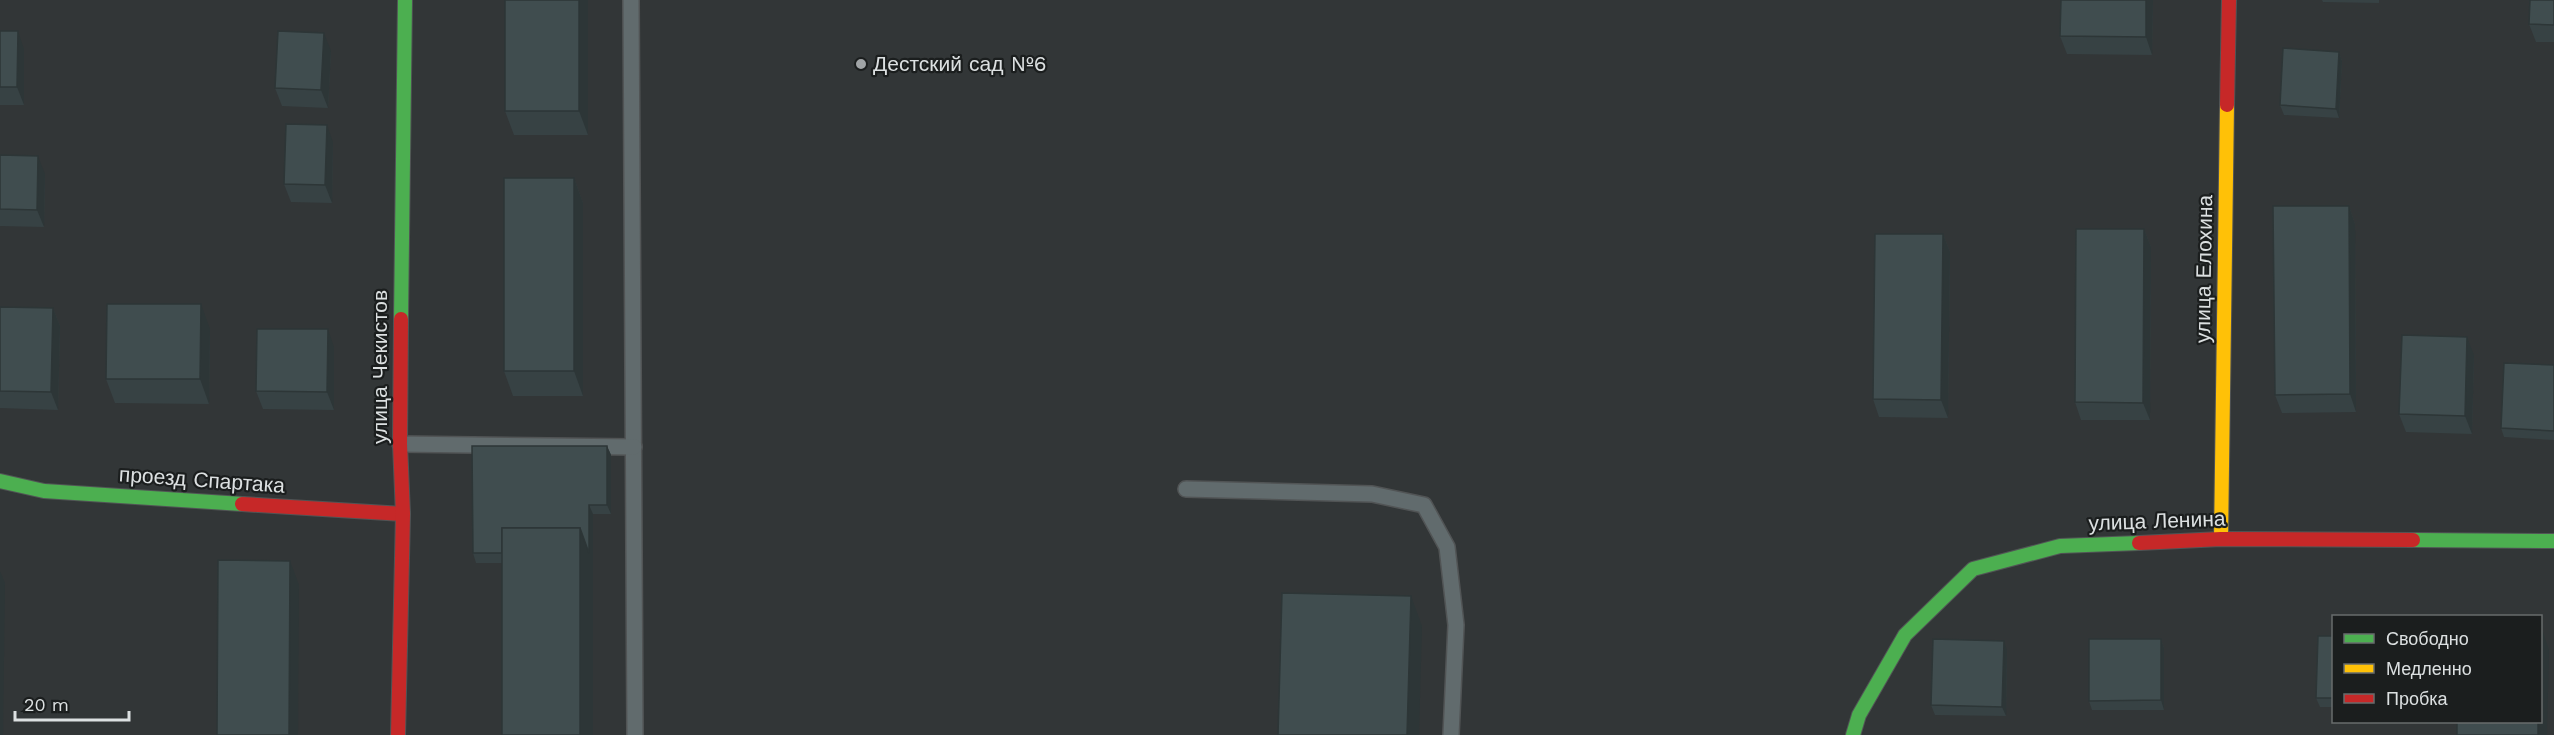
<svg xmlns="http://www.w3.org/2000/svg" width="2554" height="735" viewBox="0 0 2554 735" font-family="'Work Sans',sans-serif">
<rect width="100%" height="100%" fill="#323637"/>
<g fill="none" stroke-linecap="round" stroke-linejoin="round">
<!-- lane casing -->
<g stroke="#515455" stroke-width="18">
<g id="lane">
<path d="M 631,0 L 635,735"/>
<path d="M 400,444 L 634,447"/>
<path d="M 1186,489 L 1372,494 L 1424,505 L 1447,547 L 1456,625 L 1451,735"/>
</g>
</g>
<!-- fast casing -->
<g stroke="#515455" stroke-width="16">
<g id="fast">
<path d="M 401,319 L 405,0"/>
<path d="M 0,481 L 44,491 L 242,504"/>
<path d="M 2413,540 L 2554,541"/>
<path d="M 1853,735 L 1859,715 L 1905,635 L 1973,569 L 2060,546 L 2139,543"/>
</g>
</g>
<!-- slow casing -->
<g stroke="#515455" stroke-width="16">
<path id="slow" d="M 2221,539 L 2227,105"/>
</g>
<!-- jam casing -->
<g stroke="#515455" stroke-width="16">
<g id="jam">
<path d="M 2227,105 L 2229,0"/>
<path d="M 242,504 L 403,514"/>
<path d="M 2139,543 L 2221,539 L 2413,540"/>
<path d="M 398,735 L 403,514 L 400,444 L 401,319"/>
</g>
</g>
<!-- lane -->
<use href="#lane" stroke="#616b6d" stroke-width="15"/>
<!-- fast -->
<use href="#fast" stroke="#4caf50" stroke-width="14"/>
<!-- slow -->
<use href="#slow" stroke="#ffc107" stroke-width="14"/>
<!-- jam -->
<use href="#jam" stroke="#c62828" stroke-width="14"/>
</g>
<!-- wall -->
<g fill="#374244">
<path d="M 588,0 L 588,135 L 514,135 L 505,111 Z"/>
<path d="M 2061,0 L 2153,0 L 2152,55 L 2067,54 L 2060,36 Z"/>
<path d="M 2322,0 L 2379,0 L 2379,3 L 2323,2 Z"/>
<path d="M 2554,0 L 2554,42 L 2536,42 L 2529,24 Z"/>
<path d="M 0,31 L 24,49 L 24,105 L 0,105 Z"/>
<path d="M 331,51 L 328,108 L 282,106 L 275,88 Z"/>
<path d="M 2339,52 L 2342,61 L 2339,118 L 2284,115 L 2280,105 Z"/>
<path d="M 333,142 L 332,203 L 291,202 L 284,184 Z"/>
<path d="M 0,155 L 45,174 L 44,227 L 0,226 Z"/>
<path d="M 574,178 L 583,203 L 583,396 L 513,396 L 504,371 Z"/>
<path d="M 2349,206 L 2355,224 L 2356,412 L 2282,413 L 2275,395 Z"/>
<path d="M 2144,229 L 2151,247 L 2150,420 L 2081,420 L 2075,402 Z"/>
<path d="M 1943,234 L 1950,252 L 1948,418 L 1879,417 L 1873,399 Z"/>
<path d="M 0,307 L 53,308 L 60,326 L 58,410 L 0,408 Z"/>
<path d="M 210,329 L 209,404 L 115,403 L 106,379 Z"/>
<path d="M 334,347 L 334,410 L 263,409 L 256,391 Z"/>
<path d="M 2474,355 L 2472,434 L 2406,432 L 2399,414 Z"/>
<path d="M 2554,365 L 2554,440 L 2504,437 L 2501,428 Z"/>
<path d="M 607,446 L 611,455 L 611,514 L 593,514 L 593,735 L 502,735 L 502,563 L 476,563 L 473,553 Z"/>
<path d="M 2334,636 L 2334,707 L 2320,707 L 2316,698 Z"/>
<path d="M 2161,639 L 2164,648 L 2164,710 L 2092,710 L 2089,701 Z"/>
<path d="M 2007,650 L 2006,716 L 1935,715 L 1931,705 Z"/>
</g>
<!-- shaded-wall -->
<g fill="#2d3637">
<path d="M 579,0 L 588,0 L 588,135 L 579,111 Z"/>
<path d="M 2146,0 L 2153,0 L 2152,55 L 2146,37 Z"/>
<path d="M 18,31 L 24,49 L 24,105 L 17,87 Z"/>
<path d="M 324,33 L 331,51 L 328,108 L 321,90 Z"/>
<path d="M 2339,52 L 2342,61 L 2339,118 L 2336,109 Z"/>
<path d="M 327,125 L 333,142 L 332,203 L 325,185 Z"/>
<path d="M 38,156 L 45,174 L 44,227 L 37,210 Z"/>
<path d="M 574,178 L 583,203 L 583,396 L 574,371 Z"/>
<path d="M 2349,206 L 2355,224 L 2356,412 L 2350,394 Z"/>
<path d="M 2144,229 L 2151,247 L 2150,420 L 2143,403 Z"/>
<path d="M 1943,234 L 1950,252 L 1948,418 L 1941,400 Z"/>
<path d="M 201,304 L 210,329 L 209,404 L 200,379 Z"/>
<path d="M 53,308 L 60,326 L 58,410 L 51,392 Z"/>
<path d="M 328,329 L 334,347 L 334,410 L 327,392 Z"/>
<path d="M 2467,337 L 2474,355 L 2472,434 L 2465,416 Z"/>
<path d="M 607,446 L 611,455 L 611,514 L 607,505 Z"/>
<path d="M 589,505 L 593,514 L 593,735 L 580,735 L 580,528 Z"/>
<path d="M 290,561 L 299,585 L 298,735 L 289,735 Z"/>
<path d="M 0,571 L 5,583 L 3,735 L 0,735 Z"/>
<path d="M 1411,596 L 1422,626 L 1419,735 L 1407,735 Z"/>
<path d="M 2541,626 L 2549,650 L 2547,735 L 2538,735 L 2538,722 L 2541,722 Z"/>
<path d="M 2161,639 L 2164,648 L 2164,710 L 2161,700 Z"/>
<path d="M 2004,641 L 2007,650 L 2006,716 L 2002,707 Z"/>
</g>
<!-- building -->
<g fill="#404d4f" stroke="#2d3637" stroke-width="1.5">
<rect x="505" y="0" width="74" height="111"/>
<path d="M 2061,0 L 2146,0 L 2146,37 L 2060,36 Z"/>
<path d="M 2530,0 L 2554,0 L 2554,25 L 2529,24 Z"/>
<path d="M 0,31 L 18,31 L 17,87 L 0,87 Z"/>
<path d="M 278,31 L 324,33 L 321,90 L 275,88 Z"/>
<path d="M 2283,48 L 2339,52 L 2336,109 L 2280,105 Z"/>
<path d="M 286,124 L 327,125 L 325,185 L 284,184 Z"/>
<path d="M 0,155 L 38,156 L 37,210 L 0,209 Z"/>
<rect x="504" y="178" width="70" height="193"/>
<path d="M 2273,206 L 2349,206 L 2350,394 L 2275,395 Z"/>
<path d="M 2076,229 L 2144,229 L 2143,403 L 2075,402 Z"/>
<path d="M 1875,234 L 1943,234 L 1941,400 L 1873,399 Z"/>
<path d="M 107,304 L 201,304 L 200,379 L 106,379 Z"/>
<path d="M 0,307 L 53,308 L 51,392 L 0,391 Z"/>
<path d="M 257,329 L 328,329 L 327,392 L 256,391 Z"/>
<path d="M 2402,335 L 2467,337 L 2465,416 L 2399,414 Z"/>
<path d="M 2504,363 L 2554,365 L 2554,431 L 2501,428 Z"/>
<path d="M 472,446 L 607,446 L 607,505 L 589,505 L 589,553 L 580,528 L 502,528 L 502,553 L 473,553 Z"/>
<rect x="502" y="528" width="78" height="207"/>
<path d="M 218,560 L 290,561 L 289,735 L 217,735 Z"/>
<path d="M 1282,593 L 1411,596 L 1407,735 L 1278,735 Z"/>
<path d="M 2318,636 L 2334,636 L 2334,698 L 2316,698 Z"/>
<path d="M 1933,639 L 2004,641 L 2002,707 L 1931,705 Z"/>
<path d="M 2089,639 L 2161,639 L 2161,700 L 2089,701 Z"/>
<rect x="2457" y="722" width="81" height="13"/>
</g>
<!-- markers -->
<circle fill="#a0a4a6" stroke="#1b1e1e" stroke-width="2" cx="861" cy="64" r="6"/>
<g text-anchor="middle" stroke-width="4.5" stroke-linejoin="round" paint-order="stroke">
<!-- poi labels -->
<g font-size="21" fill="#dce0e1" stroke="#1b1e1e" text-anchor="start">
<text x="873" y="71">Дестский сад №6</text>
</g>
<!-- street labels -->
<g font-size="21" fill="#dce0e1" stroke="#1b1e1e">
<text transform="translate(2204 269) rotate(-89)" y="7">улица Елохина</text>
<text transform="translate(380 367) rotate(-90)" y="7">улица Чекистов</text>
<text transform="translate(202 480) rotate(4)" y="7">проезд Спартака</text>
<text transform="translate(2157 521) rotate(-2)" y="7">улица Ленина</text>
</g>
</g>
<!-- legend -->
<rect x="2332" y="615" width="210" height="108" fill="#1b1e1e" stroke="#686c6c" stroke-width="1.5"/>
<rect x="2344" y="634" width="30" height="9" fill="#4caf50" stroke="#686c6c" stroke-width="1.5"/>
<text x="2386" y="645" font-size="18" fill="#dce0e1">Свободно</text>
<rect x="2344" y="664" width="30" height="9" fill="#ffc107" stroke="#686c6c" stroke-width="1.5"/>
<text x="2386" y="675" font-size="18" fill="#dce0e1">Медленно</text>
<rect x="2344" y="694" width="30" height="9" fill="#c62828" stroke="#686c6c" stroke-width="1.5"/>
<text x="2386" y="705" font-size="18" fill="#dce0e1">Пробка</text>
<!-- scale -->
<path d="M15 711v9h114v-9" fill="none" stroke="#dce0e1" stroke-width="3"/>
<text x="24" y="711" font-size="18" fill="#dce0e1" stroke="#1b1e1e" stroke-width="4.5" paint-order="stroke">20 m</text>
</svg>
